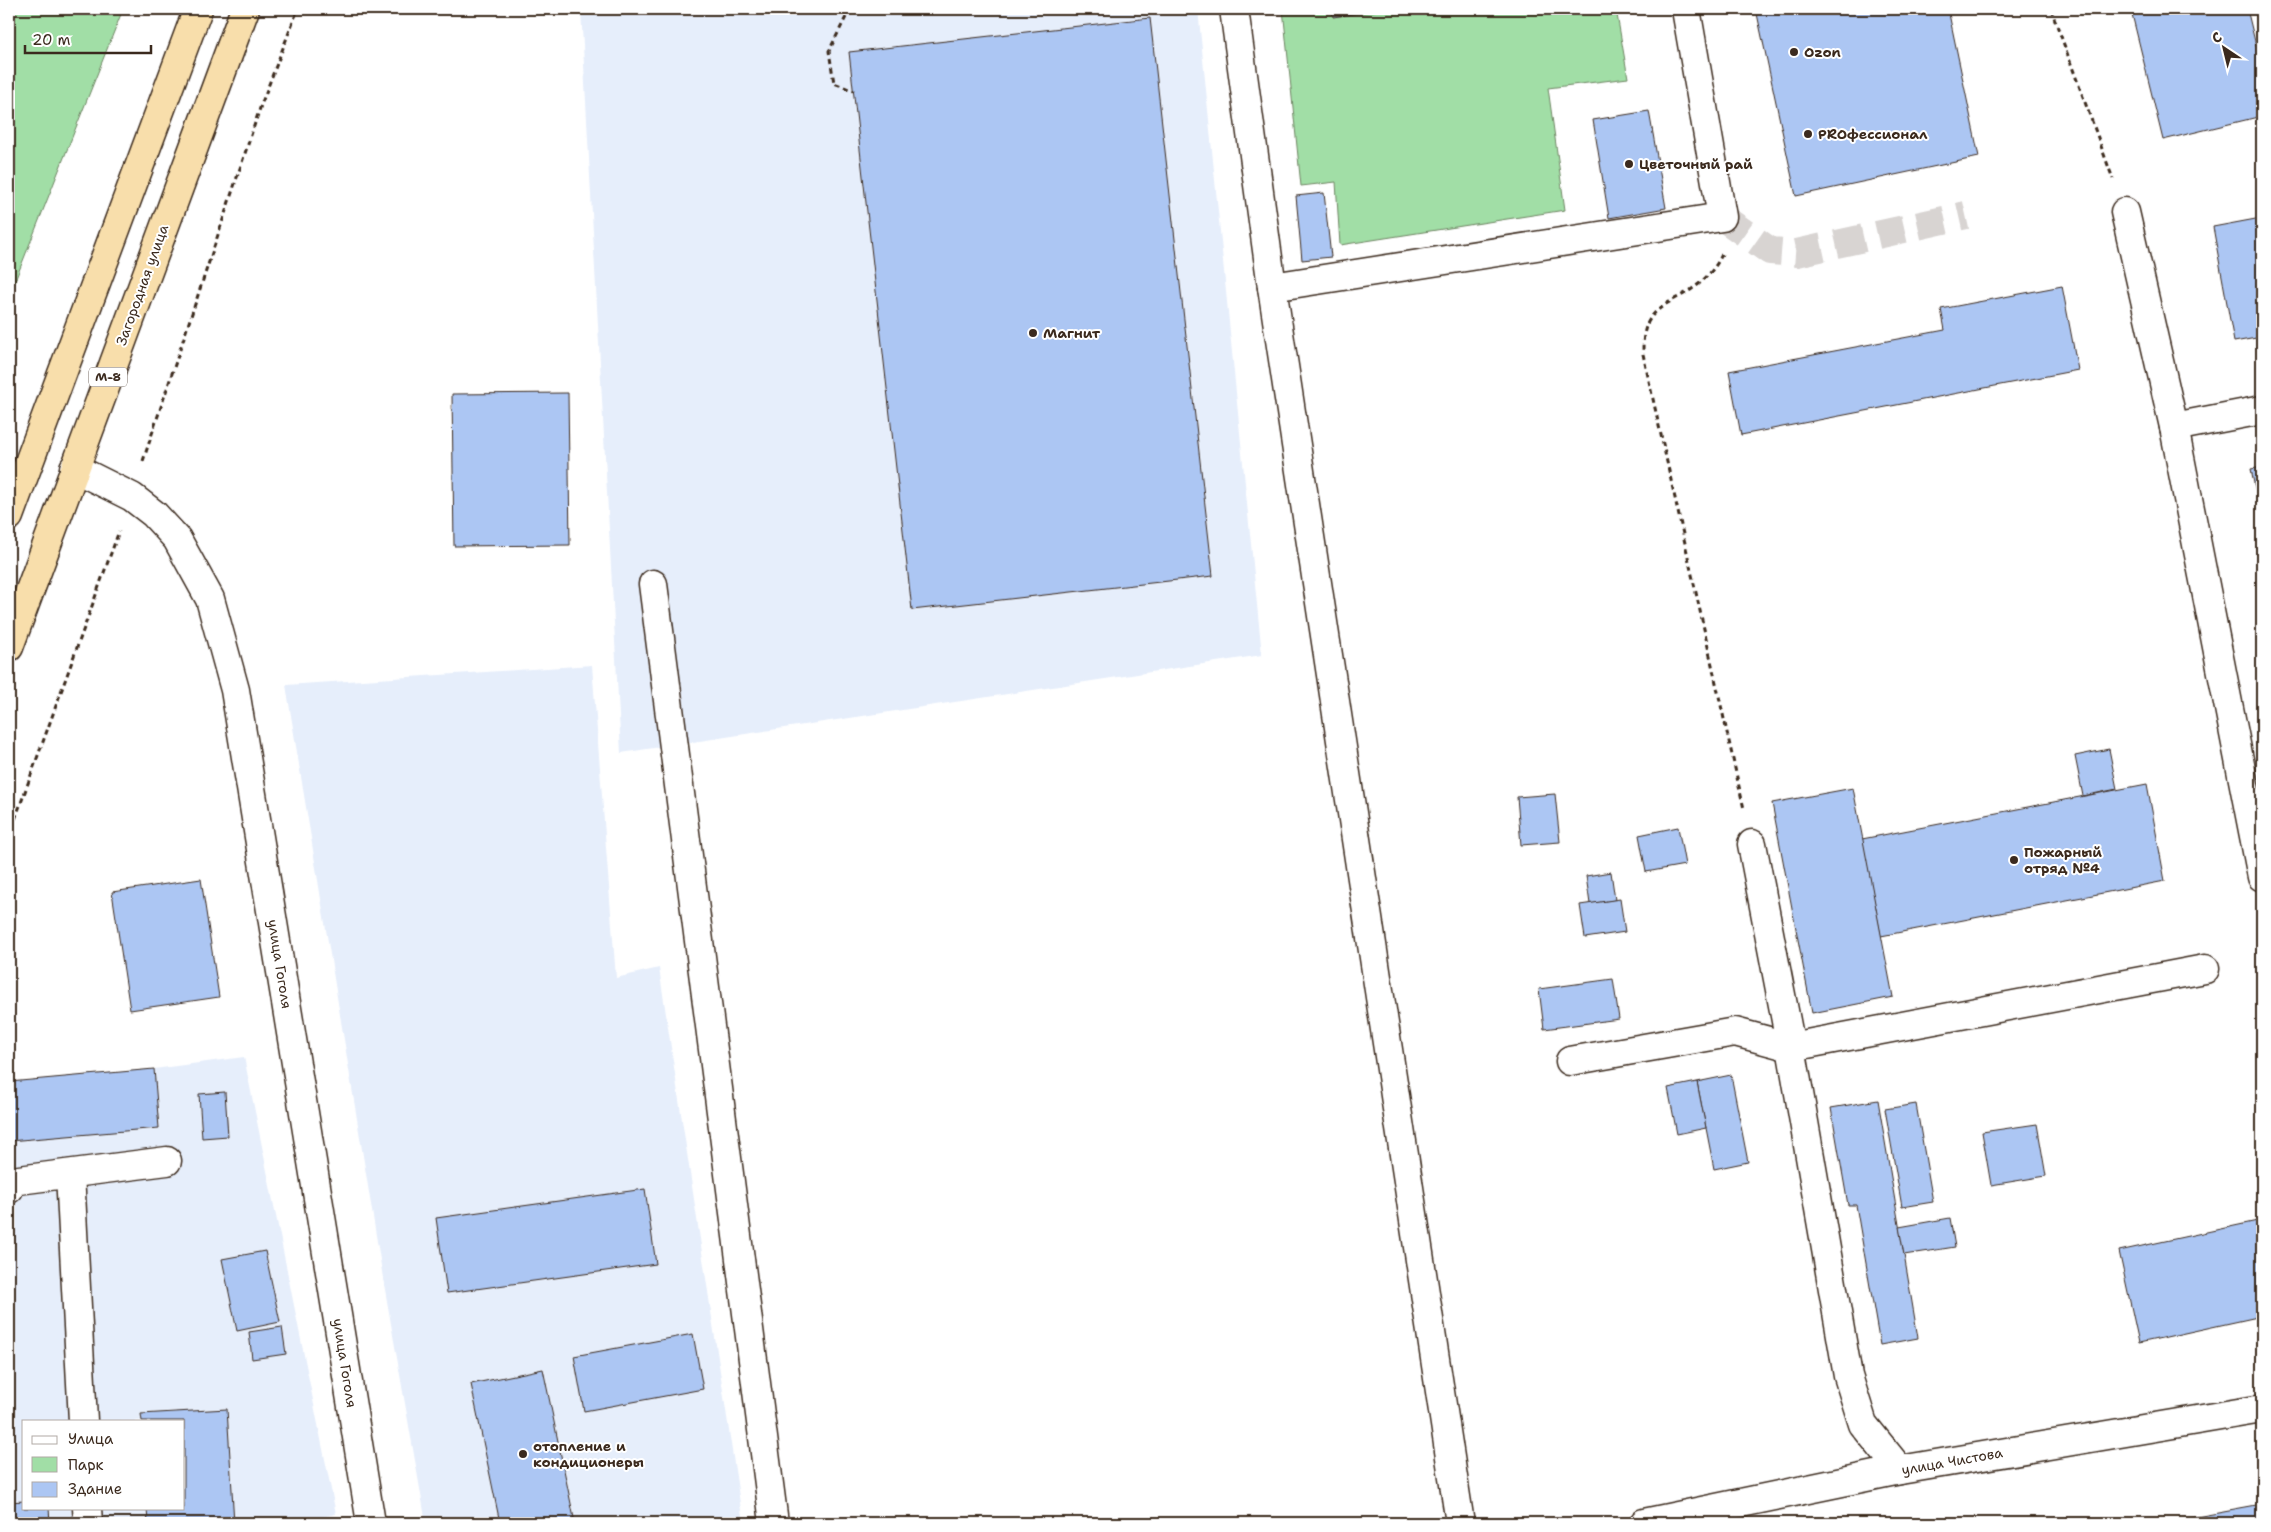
<svg xmlns="http://www.w3.org/2000/svg" width="2271" height="1532" viewBox="0 0 2271 1532" font-family="'Shantell Sans',sans-serif">
<rect width="100%" height="100%" fill="#fff"/>
<filter id="ink" filterUnits="userSpaceOnUse"><feTurbulence type="fractalNoise" baseFrequency=".02" numOctaves="2"/><feDisplacementMap in="SourceGraphic" scale="10" xChannelSelector="R" yChannelSelector="G"/><feConvolveMatrix kernelMatrix="1 2 1 2 8 2 1 2 1" color-interpolation-filters="sRGB"/></filter>
<g filter="url(#ink)">
<!-- built -->
<g fill="#e6eefb" fill-rule="evenodd">
<path d="M 581,9 L 1198,9 L 1262,655 L 621,753 Z"/>
<path d="M 592,665 L 616,978 L 659,968 L 743,1523 L 426,1523 L 384,1284 L 286,685 Z"/>
<path d="M 244,1057 L 336,1514 L 291,1523 L 9,1523 L 9,1082 L 154,1069 ZM 24,1421 L 184,1421 L 184,1508 L 24,1508 Z"/>
</g>
<!-- green -->
<g fill="#a1dea6" stroke="#6e8462">
<path d="M 9,9 L 123,9 L 9,296 Z"/>
<path d="M 1283,9 L 1616,9 L 1628,78 L 1548,88 L 1565,210 L 1340,245 L 1336,182 L 1301,186 Z"/>
</g>
<!-- building -->
<g fill="#acc6f3" stroke="#3b2a1e">
<path d="M 1332,9 L 1386,9 L 1333,17 Z"/>
<path d="M 1756,9 L 1948,9 L 1979,157 L 1796,196 Z"/>
<path d="M 2135,9 L 2247,9 L 2262,70 L 2262,116 L 2163,140 L 2131,10 Z"/>
<path d="M 1150,18 L 1213,576 L 912,610 L 849,52 Z"/>
<path d="M 1649,111 L 1666,208 L 1609,218 L 1593,120 Z"/>
<path d="M 1324,193 L 1331,257 L 1302,260 L 1296,196 Z"/>
<path d="M 2261,218 L 2262,337 L 2234,342 L 2213,227 Z"/>
<path d="M 2062,286 L 2078,370 L 1741,435 L 1729,371 L 1945,330 L 1941,309 Z"/>
<path d="M 568,393 L 570,545 L 454,546 L 452,394 Z"/>
<path d="M 2262,467 L 2262,521 L 2251,469 Z"/>
<path d="M 2109,749 L 2117,789 L 2083,796 L 2075,756 Z"/>
<path d="M 2147,784 L 2165,881 L 1881,936 L 1862,839 Z"/>
<path d="M 1853,788 L 1893,997 L 1812,1013 L 1772,803 Z"/>
<path d="M 1555,794 L 1560,842 L 1521,845 L 1517,797 Z"/>
<path d="M 1678,827 L 1685,865 L 1646,872 L 1639,835 Z"/>
<path d="M 1611,872 L 1615,900 L 1590,904 L 1586,876 Z"/>
<path d="M 201,879 L 219,997 L 130,1010 L 112,892 Z"/>
<path d="M 1620,899 L 1625,932 L 1585,938 L 1580,905 Z"/>
<path d="M 1613,979 L 1619,1019 L 1544,1029 L 1539,989 Z"/>
<path d="M 154,1069 L 159,1128 L 9,1141 L 9,1082 Z"/>
<path d="M 1731,1075 L 1748,1162 L 1714,1169 L 1697,1082 Z"/>
<path d="M 1697,1082 L 1706,1128 L 1677,1134 L 1668,1088 Z"/>
<path d="M 225,1092 L 228,1136 L 202,1138 L 199,1094 Z"/>
<path d="M 1878,1100 L 1918,1338 L 1880,1345 L 1856,1205 L 1848,1205 L 1831,1108 Z"/>
<path d="M 1916,1104 L 1933,1202 L 1902,1207 L 1885,1109 Z"/>
<path d="M 2037,1124 L 2046,1176 L 1991,1185 L 1982,1132 Z"/>
<path d="M 645,1189 L 656,1264 L 447,1293 L 436,1218 Z"/>
<path d="M 1950,1218 L 1955,1247 L 1904,1255 L 1899,1227 Z"/>
<path d="M 2262,1220 L 2262,1316 L 2139,1343 L 2119,1251 Z"/>
<path d="M 265,1251 L 280,1322 L 237,1331 L 222,1259 Z"/>
<path d="M 282,1327 L 286,1354 L 252,1359 L 249,1332 Z"/>
<path d="M 693,1334 L 703,1389 L 584,1411 L 574,1356 Z"/>
<path d="M 543,1369 L 575,1523 L 500,1523 L 471,1384 Z"/>
<path d="M 227,1409 L 234,1523 L 148,1523 L 147,1508 L 184,1508 L 184,1421 L 142,1421 L 141,1414 Z"/>
<path d="M 24,1501 L 24,1508 L 49,1508 L 50,1523 L 9,1523 L 9,1502 Z"/>
<path d="M 2262,1505 L 2262,1523 L 2174,1523 L 2174,1521 Z"/>
</g>
<g fill="none" stroke-linecap="round" stroke-linejoin="round">
<!-- minor-tunnel -->
<path stroke="#d8d4d2" stroke-width="28" stroke-dasharray="28 14" stroke-linecap="butt" d="M 1722,217 L 1770,251 L 1797,253 L 1966,215"/>
<!-- minor casing -->
<g stroke="#3b2a1e" stroke-width="31">
<g id="minor">
<path d="M 1234,9 L 1272,287 L 1460,1523"/>
<path d="M 2125,212 L 2174,427 L 2262,877"/>
<path d="M 1272,287 L 1722,217 L 1686,9"/>
<path d="M 2174,427 L 2262,410"/>
<path d="M 74,468 L 132,497 L 154,514 L 177,539 L 210,599 L 235,690 L 371,1523"/>
<path d="M 653,584 L 774,1523"/>
<path d="M 1752,844 L 1791,1047 L 1848,1376 L 1863,1424 L 1900,1470"/>
<path d="M 1570,1061 L 1735,1032 L 1791,1047 L 2205,969"/>
<path d="M 70,1174 L 83,1421"/>
<path d="M 9,1189 L 11,1181 L 167,1161"/>
<path d="M 87,1508 L 88,1523"/>
<path d="M 1644,1523 L 1900,1470 L 2262,1409"/>
</g>
</g>
<!-- highway casing -->
<g stroke="#3b2a1e" stroke-width="31">
<g id="highway">
<path d="M 9,516 L 198,9"/>
<path d="M 9,647 L 245,9"/>
</g>
</g>
<!-- path -->
<g stroke="#3b2a1e" stroke-width="3" stroke-dasharray="5 4" stroke-linecap="butt">
<path d="M 850,9 L 829,51 L 834,83 L 854,91"/>
<path d="M 2051,9 L 2113,179"/>
<path d="M 1722,254 C 1716,268 1704,281 1692,289 C 1676,300 1656,305 1647,324 C 1643,334 1643,343 1643,354 L 1744,809"/>
<path d="M 143,461 L 261,105 L 298,9"/>
<path d="M 9,836 L 119,531"/>
</g>
<!-- minor -->
<use href="#minor" stroke="#fff" stroke-width="28"/>
<!-- highway -->
<use href="#highway" stroke="#f8deab" stroke-width="28"/>
</g>
</g>
<!-- markers -->
<g fill="#3b2a1e" stroke="#fff" stroke-width="2">
<circle cx="1794" cy="52" r="5"/>
<circle cx="1808" cy="134" r="5"/>
<circle cx="1629" cy="164" r="5"/>
<circle cx="1033" cy="333" r="5"/>
<circle cx="2014" cy="860" r="5"/>
<circle cx="523" cy="1454" r="5"/>
</g>
<g text-anchor="middle" stroke-width="4" stroke-linejoin="round" paint-order="stroke">
<!-- shield labels -->
<rect fill="#fff" stroke="#766a62" stroke-width="1" x="89" y="367.5" width="38" height="19" rx="4"/>
<g font-size="12" font-weight="bold" fill="#3b2a1e">
<text x="108" y="381">М-8</text>
</g>
<!-- poi labels -->
<g font-size="14" font-weight="bold" fill="#3b2a1e" stroke="#fff" text-anchor="start">
<text x="1804" y="57">Ozon</text>
<text x="1818" y="139">PROфессионал</text>
<text x="1639" y="169">Цветочный рай</text>
<text x="1043" y="338">Магнит</text>
<text x="2024" y="857">Пожарный<tspan x="2024" dy="16">отряд №4</tspan></text>
<text x="533" y="1451">отопление и<tspan x="533" dy="16">кондиционеры</tspan></text>
</g>
<!-- street labels -->
<g font-size="14" fill="#3b2a1e" stroke="#fff">
<text transform="translate(142 285) rotate(-70)" y="5">Загородная улица</text>
<text transform="translate(280 964) rotate(81)" y="5">улица Гоголя</text>
<text transform="translate(345 1363) rotate(81)" y="5">улица Гоголя</text>
<text transform="translate(1952 1461) rotate(-10)" y="5">улица Чистова</text>
</g>
</g>
<!-- margin -->
<rect width="2271" height="1532" fill="none" stroke="#fff" stroke-width="30"/>
<rect x="15" y="15" width="2241" height="1502" fill="none" stroke="#3b2a1e" stroke-width="2" filter="url(#ink)"/>
<!-- legend -->
<rect x="22" y="1420" width="162" height="90" fill="#ffffff" stroke="#b1aaa5"/>
<rect x="32" y="1436" width="25" height="8" fill="#ffffff" stroke="#b1aaa5"/>
<text x="68" y="1444" font-size="15" fill="#3b2a1e">Улица</text>
<rect x="32" y="1457" width="25" height="15" fill="#a1dea6" stroke="#b1aaa5"/>
<text x="68" y="1470" font-size="15" fill="#3b2a1e">Парк</text>
<rect x="32" y="1482" width="25" height="15" fill="#acc6f3" stroke="#b1aaa5"/>
<text x="68" y="1494" font-size="15" fill="#3b2a1e">Здание</text>
<!-- north arrow -->
<g transform="translate(2224 48) rotate(325)" stroke="#ffffff" stroke-width="4" paint-order="stroke">
<path d="M0-4L9 19L0 12L-9 19Z" fill="#3b2a1e"/>
<text y="-8" font-size="14" font-weight="bold" text-anchor="middle" fill="#3b2a1e">С</text>
</g>
<!-- scale -->
<path d="M25 45v8h126v-8" fill="none" stroke="#3b2a1e" stroke-width="2.5"/>
<text x="32" y="45" font-size="15" fill="#3b2a1e" stroke="#ffffff" stroke-width="4" paint-order="stroke">20 m</text>
</svg>
